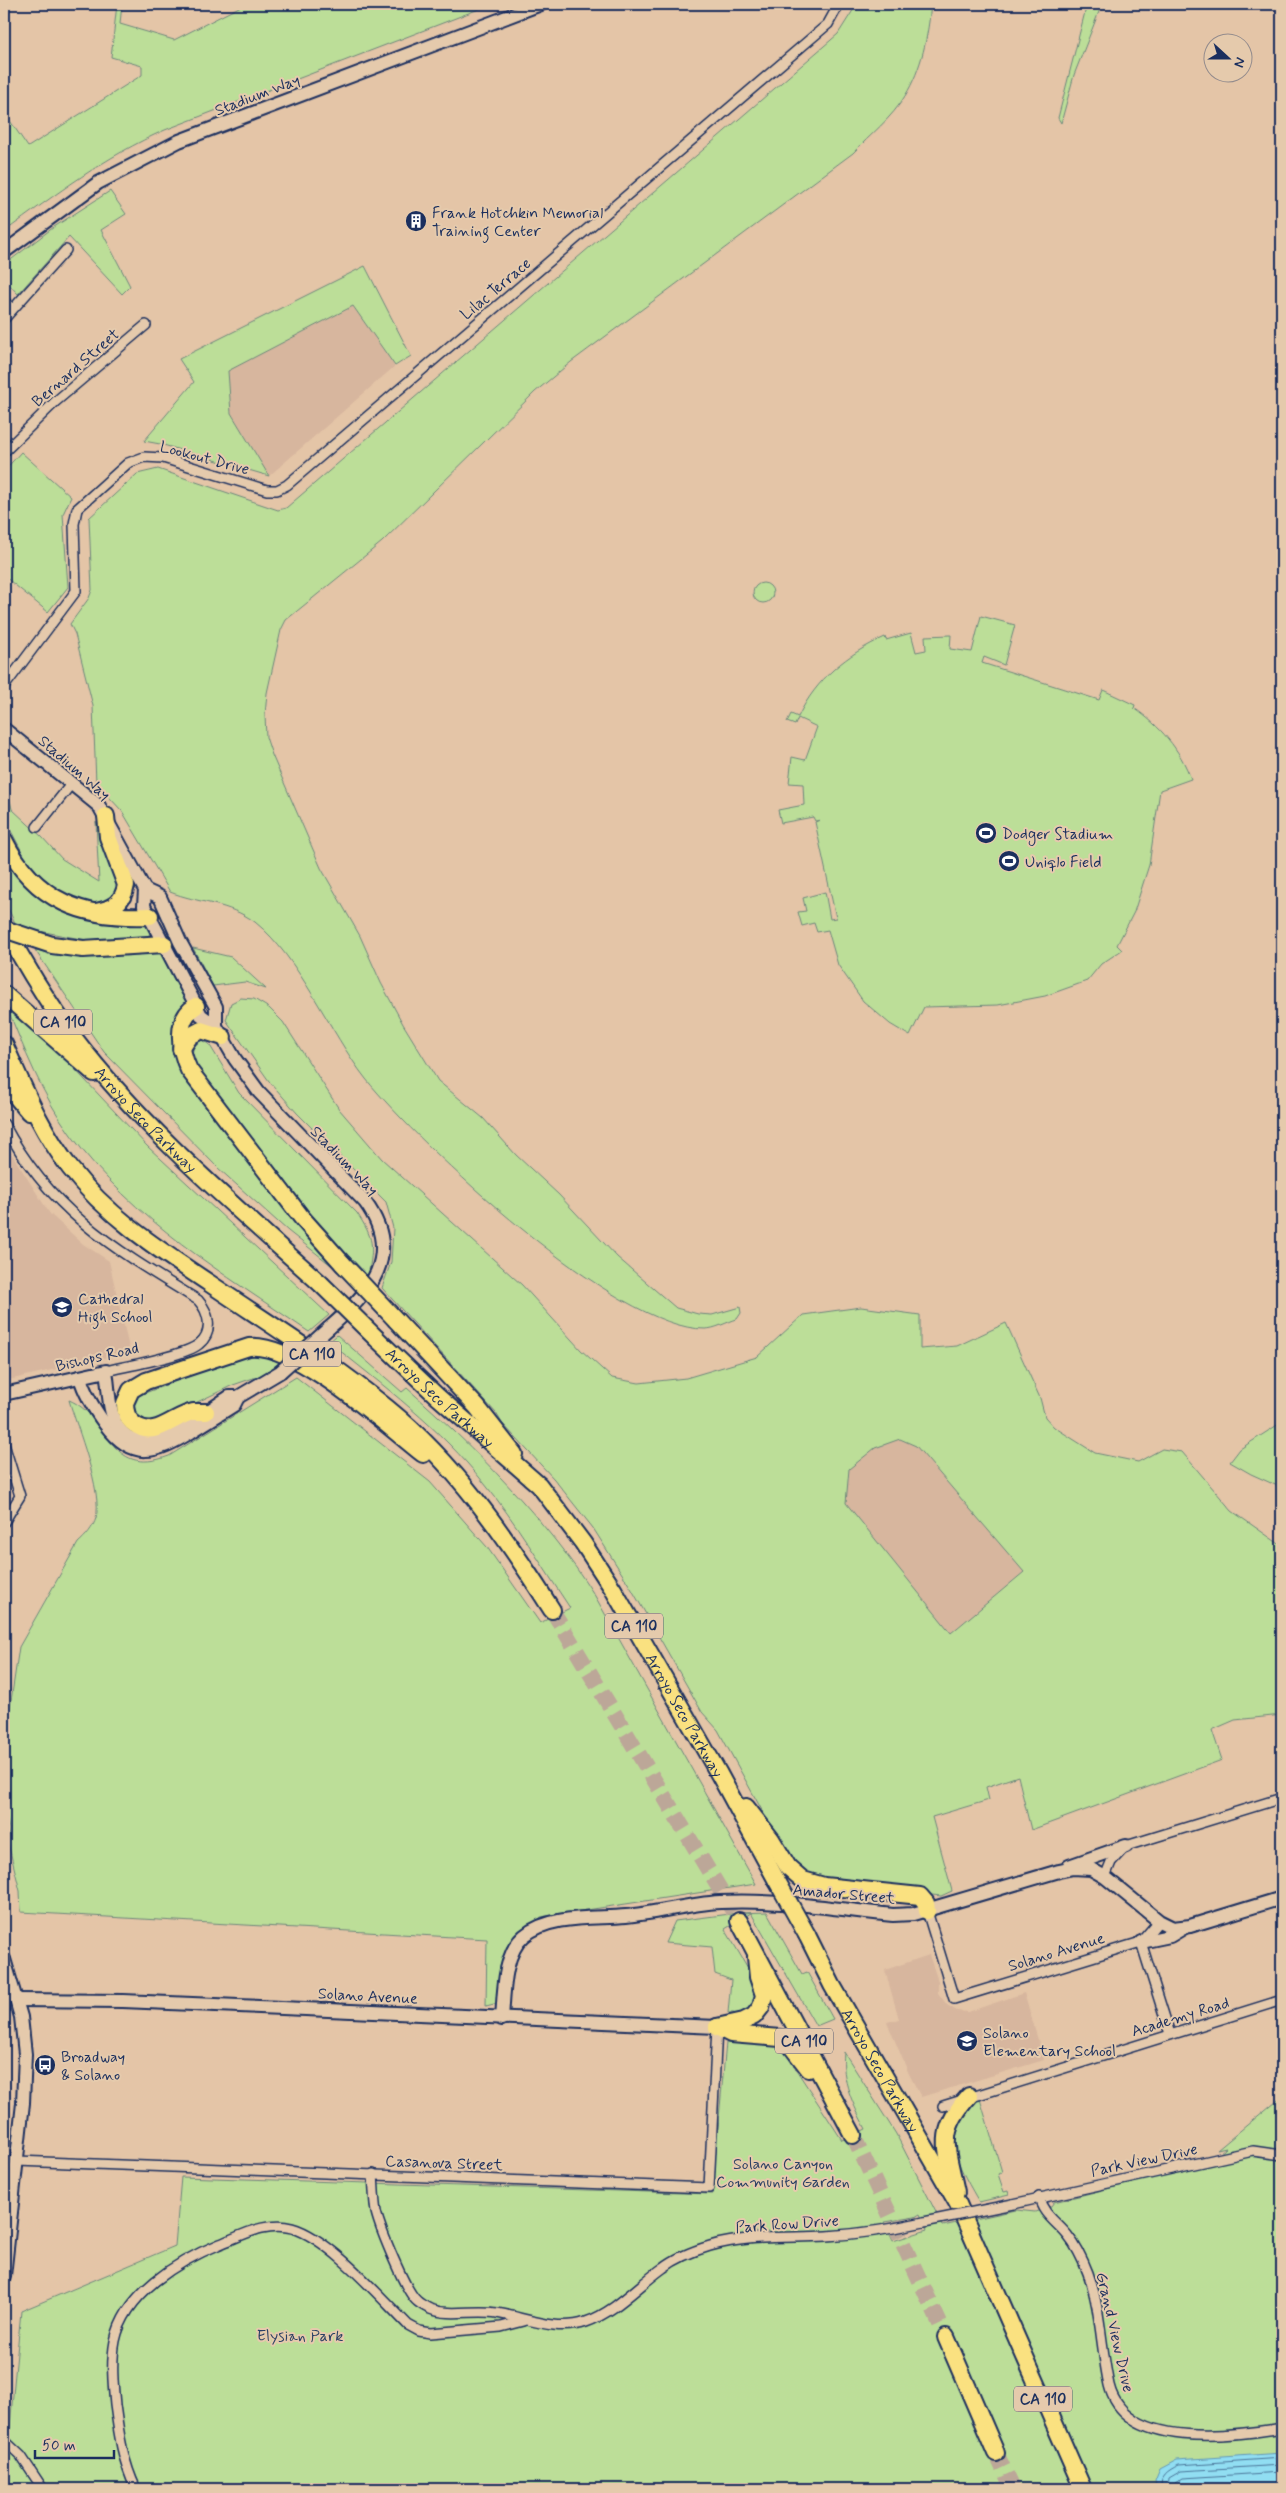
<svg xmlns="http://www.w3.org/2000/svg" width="1286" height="2493" viewBox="0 0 1286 2493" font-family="Mynerve,sans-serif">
<rect width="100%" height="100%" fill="#e4c5a7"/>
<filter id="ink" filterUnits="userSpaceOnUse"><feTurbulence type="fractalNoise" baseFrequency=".02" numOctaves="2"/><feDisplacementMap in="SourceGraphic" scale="10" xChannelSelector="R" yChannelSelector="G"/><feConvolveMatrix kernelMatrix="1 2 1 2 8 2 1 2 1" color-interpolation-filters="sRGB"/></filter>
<g filter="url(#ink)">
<!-- built -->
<g fill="#d7b69e">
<path d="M 353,306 L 395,366 L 269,476 L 231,413 L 228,371 Z"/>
<path d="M 4,1142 L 50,1214 L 83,1244 L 109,1261 L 130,1352 L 4,1381 Z"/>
<path d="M 907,1367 L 1055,1546 L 921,1658 L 774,1479 Z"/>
<path d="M 929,1955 L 938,1981 L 938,1993 L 947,2005 L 957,2011 L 968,2012 L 1024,1993 L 1044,2060 L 921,2097 L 909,2074 L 887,2022 L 899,2019 L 885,1970 Z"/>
</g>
<!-- green -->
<g fill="#bcde98" stroke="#6c867b" fill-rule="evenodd">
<path d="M 117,4 L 122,4 L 120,24 L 174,40 L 245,4 L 492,4 L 165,130 C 106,156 56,194 4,232 L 4,112 L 28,147 L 142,75 L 142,66 L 111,57 Z"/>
<path d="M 857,4 L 931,4 C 928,36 922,68 905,96 C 892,118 870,135 853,153 L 571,362 L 535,392 L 382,542 L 286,620 L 281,630 L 267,693 L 265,715 L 266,737 L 272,755 L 321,868 L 360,936 L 381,983 L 403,1024 L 438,1081 L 483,1118 L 516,1155 L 559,1195 L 617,1257 L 676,1308 L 698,1314 L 712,1315 L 740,1307 L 741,1313 L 737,1319 C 727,1322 715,1329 705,1329 C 617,1330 421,1147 366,1079 C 329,1032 300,958 255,922 C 229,903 198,903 170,892 L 122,811 L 96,783 L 93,706 L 75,634 L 70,624 L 89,598 L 92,590 L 89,518 L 137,474 L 158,469 L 278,510 L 286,508 L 838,34 Z"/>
<path d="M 1087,4 L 1102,4 L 1074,75 L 1061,123 L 1058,118 Z"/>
<path d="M 110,191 L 126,214 L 101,230 L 130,286 L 122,294 L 69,237 L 18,294 L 4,279 L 4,265 L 54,227 Z"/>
<path d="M 365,266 L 411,356 L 395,366 L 353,306 L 228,371 L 231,413 L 269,476 L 160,444 L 144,441 L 194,382 L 179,359 Z"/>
<path d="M 21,452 L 71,497 L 63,514 L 68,587 L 48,612 L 4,576 L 4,471 Z"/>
<circle cx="763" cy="593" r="10"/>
<path d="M 981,616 L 1015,625 L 1004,665 L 984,657 L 982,663 L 1099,700 L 1103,690 L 1135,705 L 1134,708 C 1160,726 1180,749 1191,779 L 1160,790 L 1149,865 L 1134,912 L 1117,945 L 1122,950 L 1101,964 L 1087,981 L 1045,996 L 998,1005 L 924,1007 L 910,1036 L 890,1024 L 863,1001 L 838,965 L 828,930 L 817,932 L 814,923 L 802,926 L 798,912 L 806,911 L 803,898 L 825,892 L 830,919 L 836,918 L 815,822 L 820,820 L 815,821 L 813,817 L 781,823 L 778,810 L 804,805 L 803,784 L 789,783 L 792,757 L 805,760 L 817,727 L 798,718 L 795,725 L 787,722 L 791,714 L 798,717 C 816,679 847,654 885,637 L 886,640 L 911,633 L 916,652 L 926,650 L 925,636 L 951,635 L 950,649 L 972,652 Z"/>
<path d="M 4,775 L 12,809 L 42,837 L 62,859 L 99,882 L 96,822 L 120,875 L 121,890 L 114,901 L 90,906 L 66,895 L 44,879 L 26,859 L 10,829 L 4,808 Z"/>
<path d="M 4,853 L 28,889 L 61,911 L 103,924 L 146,923 L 152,929 L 148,937 L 102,943 L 29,929 L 15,923 L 4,900 Z"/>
<path d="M 193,948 L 231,957 L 266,989 L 245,982 L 213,986 Z"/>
<path d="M 35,950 L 82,957 L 149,951 L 161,954 L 188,1004 C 167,1040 173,1047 189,1082 L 336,1269 L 288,1231 L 218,1168 L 104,1052 Z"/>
<path d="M 241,998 L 254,999 L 269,1008 L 283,1022 L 339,1109 L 382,1159 L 522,1285 L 581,1350 L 612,1378 L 639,1383 L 686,1378 L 757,1357 L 803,1315 L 861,1307 L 920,1315 L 920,1349 L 957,1346 L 1006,1323 L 1040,1398 L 1045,1417 L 1054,1427 L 1095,1453 L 1138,1462 L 1162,1449 L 1182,1452 L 1232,1511 L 1282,1546 L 1282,1715 L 1235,1720 L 1212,1730 L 1222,1760 L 1031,1830 L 1018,1776 L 986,1787 L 989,1800 L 932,1817 L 952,1891 L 941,1896 L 826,1883 L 802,1873 L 787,1856 L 718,1730 L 702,1712 L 631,1588 L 593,1528 L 554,1479 L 502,1423 L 496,1413 L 382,1288 L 391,1262 L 393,1228 L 386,1202 L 297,1113 L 269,1081 L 226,1020 L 231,1003 ZM 900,1439 L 916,1446 L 1024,1572 L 951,1633 L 846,1503 L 849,1469 L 875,1448 Z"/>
<path d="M 5,1003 L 54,1047 L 147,1146 L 329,1315 L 309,1332 C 224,1274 133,1220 71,1135 C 42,1096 24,1048 5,1003 Z"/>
<path d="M 201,1040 L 209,1044 L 239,1093 L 357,1213 C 374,1239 374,1245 368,1276 L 349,1256 L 346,1259 L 199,1070 C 192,1057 188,1050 201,1040 Z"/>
<path d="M 337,1335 L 402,1392 L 407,1388 C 473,1446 548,1521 595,1596 L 756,1884 L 541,1917 L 513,1942 L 500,1972 L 498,2003 L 486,2006 L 487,1939 L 21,1912 L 20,1891 L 8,1843 L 9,1829 L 4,1806 L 9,1804 C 10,1785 4,1767 4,1748 L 19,1647 L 78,1543 C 86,1536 93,1528 96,1518 C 103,1491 77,1428 69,1400 C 111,1417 107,1479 169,1456 L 296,1377 L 430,1482 L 487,1547 L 540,1623 L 570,1608 C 542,1566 516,1522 484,1483 C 440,1428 384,1386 329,1342 Z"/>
<path d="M 259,1353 L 282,1360 L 265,1374 L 233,1385 L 149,1425 L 136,1419 L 132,1406 L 137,1396 L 235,1359 Z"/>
<path d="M 1282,1422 L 1282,1488 L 1251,1474 L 1230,1462 L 1240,1449 Z"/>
<path d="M 767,1912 L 802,1974 L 807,1972 L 833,2019 L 816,2026 L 751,1913 L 725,1929 L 755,1980 L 757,2007 L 734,2019 L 734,2013 L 728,2013 L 731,1980 L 715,1974 L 712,1947 L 665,1943 L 675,1921 L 738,1913 Z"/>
<path d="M 726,2043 L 774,2045 L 782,2048 L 842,2140 L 866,2129 C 853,2105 841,2080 844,2052 L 896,2134 L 943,2226 L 1016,2210 L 1035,2212 L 1051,2206 L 1054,2202 L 1208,2164 L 1226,2148 L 1217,2150 L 1282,2096 L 1282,2489 L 4,2489 L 21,2311 L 175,2246 L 181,2177 L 712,2194 ZM 920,2214 L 927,2230 L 893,2241 L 884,2222 L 915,2217 Z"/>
<path d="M 980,2099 L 1002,2172 L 998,2174 L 1004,2192 L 1008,2191 L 1009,2195 L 979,2202 C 958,2165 934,2128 980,2099 Z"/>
</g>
<!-- water -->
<path fill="#91def2" stroke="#6298b7" d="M 1282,2453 L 1282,2489 L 1157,2489 L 1155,2481 L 1160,2469 L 1177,2460 Z"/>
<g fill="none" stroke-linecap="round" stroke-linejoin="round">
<!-- shore -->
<g stroke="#4a7599" stroke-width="1">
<path d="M 1161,2489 C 1160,2475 1167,2471 1179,2465 L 1282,2458"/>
<path d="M 1168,2489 L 1169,2478 L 1181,2471 L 1282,2465"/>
<path d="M 1175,2489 L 1175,2483 L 1183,2478 L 1282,2472"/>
</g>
<!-- highway-tunnel -->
<g stroke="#bca798" stroke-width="16" stroke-dasharray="16 8" stroke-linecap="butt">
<path d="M 552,1610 L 739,1921"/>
<path d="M 853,2135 L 946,2337"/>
<path d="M 996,2453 L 1013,2489"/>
</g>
<!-- street casing -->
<g stroke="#1b2f5e" stroke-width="12">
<g id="street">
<path d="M 4,301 L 12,309"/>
<path d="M 4,319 L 66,250"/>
<path d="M 4,452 L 55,402 L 146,325"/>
<path d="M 4,687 L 76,591 L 74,524 L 77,509 L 128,463 L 144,457 L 163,458 L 267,490 L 277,490 L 287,485 L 828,24 L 839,4"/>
<path d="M 37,827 L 72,783"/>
<path d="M 4,1124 C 50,1212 116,1250 198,1300 C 209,1312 214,1332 199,1344 C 185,1356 126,1366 106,1371"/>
<path d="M 4,1444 L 20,1496 L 4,1522"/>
<path d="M 1105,1877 L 1111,1862 L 1126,1846 L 1282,1798"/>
<path d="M 927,1911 L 954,1999 L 1141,1942 L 1159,1921"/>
<path d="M 1141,1942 L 1170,2034"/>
<path d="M 943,2106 L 1282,2000"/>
<path d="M 17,2161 L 709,2188 L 717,2027"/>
<path d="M 373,2174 C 374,2187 374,2200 376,2212 C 380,2228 405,2291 417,2301 C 420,2304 426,2307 430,2309 C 451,2317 475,2309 497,2313 C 526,2318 557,2332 586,2322 C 615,2312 638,2286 663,2268 C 677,2257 693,2251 710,2246 C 749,2235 787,2238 827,2236 C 859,2234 892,2229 924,2222"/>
<path d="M 1039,2197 C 1042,2214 1058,2223 1068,2236 C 1077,2247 1083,2260 1088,2273 C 1101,2309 1101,2349 1109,2385 C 1125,2451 1234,2436 1282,2428"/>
<path d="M 1013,2204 L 1253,2151 L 1282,2155"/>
<path d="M 4,2440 L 21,2456 L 43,2489"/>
<path d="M 136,2489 C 123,2462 119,2435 115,2405 C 113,2384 111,2362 115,2341 C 125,2293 178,2261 220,2244 C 243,2235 267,2221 292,2228 C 329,2238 380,2297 408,2325 L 419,2331 L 431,2333 L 501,2327 L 524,2321"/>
</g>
</g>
<!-- secondary casing -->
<g stroke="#1b2f5e" stroke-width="16">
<g id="secondary">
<path d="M 4,252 L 98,183 L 179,141 L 541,4"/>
<path d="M 4,729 L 99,806 L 145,890 L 144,906 L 201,1015 L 216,1026 L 235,1059 L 259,1092 L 365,1202 C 404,1255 370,1293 329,1328"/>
<path d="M 145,890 L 160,897 L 180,942 L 216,1007 L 216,1026"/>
<path d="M 80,1377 C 85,1395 94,1409 105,1424 C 133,1462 156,1453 191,1432 C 205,1423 220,1414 234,1405 L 238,1397"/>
<path d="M 4,1394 L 106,1371 C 109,1387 108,1409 116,1424 C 141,1468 202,1414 229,1397 L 238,1397 L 280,1372"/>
<path d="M 1069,1866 L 1126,1846"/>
<path d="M 1141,1942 L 1170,1936 L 1185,1927"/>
<path d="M 4,1959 L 21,2017 L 25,2054 L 23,2103 L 4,2276"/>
<path d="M 17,2000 L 123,2001 L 717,2027"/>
<path d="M 502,2019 C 504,1994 503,1954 524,1936 C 550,1914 594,1919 626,1916 C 657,1913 688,1904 720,1902 C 777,1899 836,1909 893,1915 L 913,1914 L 1059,1871 L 1073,1868 L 1091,1869 L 1105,1877 L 1159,1921 L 1173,1928 L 1190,1926 L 1282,1898"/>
</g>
</g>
<!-- highway casing -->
<g stroke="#1b2f5e" stroke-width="20">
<g id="highway">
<path d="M 4,840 C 35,902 84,919 150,916"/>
<path d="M 96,912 C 112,909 123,903 126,885 L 108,837 L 106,816"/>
<path id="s1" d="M 4,926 C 25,965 48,1003 74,1038 C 145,1131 235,1206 321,1284"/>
<path d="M 83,949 L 164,944"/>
<path d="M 4,994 L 94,1073"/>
<path d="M 196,1006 C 174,1019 180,1051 189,1070 L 302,1218 L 343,1264"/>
<path d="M 4,1044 C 24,1088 40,1129 70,1168 C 108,1217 158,1249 209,1283 C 268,1323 331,1362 387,1408 C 455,1463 506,1537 552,1610"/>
<path d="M 181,1049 L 190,1036 L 201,1030 L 223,1037"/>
<path d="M 4,1074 L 9,1088 L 29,1112"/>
<path d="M 396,1320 L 477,1407 L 514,1454"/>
<path id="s2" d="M 377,1339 L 438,1397 L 539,1485 L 583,1543 L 613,1589 L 719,1774 L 777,1881"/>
<path d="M 206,1412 C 202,1412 197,1412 193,1412 C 173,1416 155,1440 134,1424 C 127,1419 125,1411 125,1403 L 131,1390 L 146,1381 L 249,1347 C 296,1342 386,1425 423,1454"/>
<path d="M 746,1807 L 771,1839 L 788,1867 L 803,1880 L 824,1886 L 920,1896 L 926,1903 L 927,1911"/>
<path d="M 739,1921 L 853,2135"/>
<path id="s3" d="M 807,1935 L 832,1985 L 958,2204 L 1083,2489"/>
<path d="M 717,2027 L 731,2034 L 780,2038 L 789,2043 L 809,2069"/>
<path d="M 717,2027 L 744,2021 L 754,2016 L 761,2007 L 764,1995 L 758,1977 L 756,1957"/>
<path d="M 956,2192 C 947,2148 936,2133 969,2096"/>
<path d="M 946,2337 L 996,2453"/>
</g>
</g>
<!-- street -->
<use href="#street" stroke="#e5caac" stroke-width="9"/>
<!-- secondary -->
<use href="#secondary" stroke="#e5caac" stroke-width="12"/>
<!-- highway -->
<use href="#highway" stroke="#fae180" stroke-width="16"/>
<!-- street-bridge casing -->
<g stroke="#1b2f5e" stroke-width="12" stroke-linecap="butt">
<path id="street-bridge" d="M 924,2222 L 1013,2204"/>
</g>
<!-- secondary-bridge casing -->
<g stroke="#1b2f5e" stroke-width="16" stroke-linecap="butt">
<path id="secondary-bridge" d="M 280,1372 L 329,1328"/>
</g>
<!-- highway-bridge casing -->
<g stroke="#1b2f5e" stroke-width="20" stroke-linecap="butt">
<g id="highway-bridge">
<path d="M 4,929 L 52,945 L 83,949"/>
<path d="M 343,1264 L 396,1320"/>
<path d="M 321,1284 L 377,1339"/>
<path d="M 777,1881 L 807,1935"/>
</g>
</g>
<!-- street-bridge -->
<use href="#street-bridge" stroke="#e5caac" stroke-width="9"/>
<!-- secondary-bridge -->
<use href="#secondary-bridge" stroke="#e5caac" stroke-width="12"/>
<!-- highway-bridge -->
<use href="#highway-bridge" stroke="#fae180" stroke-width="16"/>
</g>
</g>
<!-- icons -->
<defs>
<g id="building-disc" transform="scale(1.125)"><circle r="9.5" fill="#1b2f5e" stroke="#e5caac"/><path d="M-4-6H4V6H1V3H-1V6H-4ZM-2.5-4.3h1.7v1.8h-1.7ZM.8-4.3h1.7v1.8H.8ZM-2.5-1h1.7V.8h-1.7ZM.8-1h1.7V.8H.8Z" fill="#fff"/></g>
<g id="stadium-disc" transform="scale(1.125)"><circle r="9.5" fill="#1b2f5e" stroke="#e5caac"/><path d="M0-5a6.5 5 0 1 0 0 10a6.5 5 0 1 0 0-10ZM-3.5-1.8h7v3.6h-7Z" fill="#fff"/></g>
<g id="school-disc" transform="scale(1.125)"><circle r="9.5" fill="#1b2f5e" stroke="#e5caac"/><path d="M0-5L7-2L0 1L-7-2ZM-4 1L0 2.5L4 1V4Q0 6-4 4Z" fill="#fff"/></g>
<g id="bus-disc" transform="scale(1.125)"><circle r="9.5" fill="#1b2f5e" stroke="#e5caac"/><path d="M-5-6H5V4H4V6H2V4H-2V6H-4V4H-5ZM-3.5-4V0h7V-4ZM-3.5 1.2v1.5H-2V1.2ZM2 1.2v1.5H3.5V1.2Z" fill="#fff"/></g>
</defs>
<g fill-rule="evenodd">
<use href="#building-disc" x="416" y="221"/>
<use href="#stadium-disc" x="986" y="833"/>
<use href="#stadium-disc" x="1009" y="861"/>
<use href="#school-disc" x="62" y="1307"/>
<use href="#school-disc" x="967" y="2041"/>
<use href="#bus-disc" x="45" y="2065"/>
</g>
<g text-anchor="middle" stroke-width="4" stroke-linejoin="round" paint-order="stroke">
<!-- shield labels -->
<g fill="#e5caac" stroke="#585e75" stroke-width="1">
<rect x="34" y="1009.5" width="58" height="25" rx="4"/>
<rect x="283" y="1341.5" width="58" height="25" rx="4"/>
<rect x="605" y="1613.5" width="58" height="25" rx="4"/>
<rect x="775" y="2028.5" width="58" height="25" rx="4"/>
<rect x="1014" y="2386.5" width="58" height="25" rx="4"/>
</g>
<g font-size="15" font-weight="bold" fill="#1b2f5e">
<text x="63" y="1027">CA 110</text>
<text x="312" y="1359">CA 110</text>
<text x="634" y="1631">CA 110</text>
<text x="804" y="2046">CA 110</text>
<text x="1043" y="2404">CA 110</text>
</g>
<!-- street labels -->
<g font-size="16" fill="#1b2f5e" stroke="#e5caac">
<text transform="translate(257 94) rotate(-21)" y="6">Stadium Way</text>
<text transform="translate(495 288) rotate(-40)" y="6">Lilac Terrace</text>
<text transform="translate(75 367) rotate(-41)" y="6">Bernard Street</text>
<text transform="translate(205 457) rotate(15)" y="6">Lookout Drive</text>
<text transform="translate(75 767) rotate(41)" y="6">Stadium Way</text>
<text dy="6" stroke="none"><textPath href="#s1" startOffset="241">Arroyo Seco Parkway</textPath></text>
<text transform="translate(345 1160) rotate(46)" y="6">Stadium Way</text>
<text transform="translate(97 1356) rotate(-13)" y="6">Bishops Road</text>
<text dy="6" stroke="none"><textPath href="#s2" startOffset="86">Arroyo Seco Parkway</textPath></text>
<text dy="6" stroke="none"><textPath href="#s2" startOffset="491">Arroyo Seco Parkway</textPath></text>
<text transform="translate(844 1893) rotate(5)" y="6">Amador Street</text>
<text transform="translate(1056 1951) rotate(-17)" y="6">Solano Avenue</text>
<text transform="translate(368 1995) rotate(3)" y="6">Solano Avenue</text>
<text transform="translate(1180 2016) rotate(-17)" y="6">Academy Road</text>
<text dy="6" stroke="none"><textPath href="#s3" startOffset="154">Arroyo Seco Parkway</textPath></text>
<text transform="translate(1144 2159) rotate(-12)" y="6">Park View Drive</text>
<text transform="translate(444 2162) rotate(2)" y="6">Casanova Street</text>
<text transform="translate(787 2223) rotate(-4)" y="6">Park Row Drive</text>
<text transform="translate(1116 2332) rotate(77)" y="6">Grand View Drive</text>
</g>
<!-- poi labels -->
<g font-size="16" fill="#1b2f5e" stroke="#e5caac" text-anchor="start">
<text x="432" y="218">Frank Hotchkin Memorial<tspan x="432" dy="18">Training Center</tspan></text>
<text x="1002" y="839">Dodger Stadium</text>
<text x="1025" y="867">Uniqlo Field</text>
<text x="78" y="1304">Cathedral<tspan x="78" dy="18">High School</tspan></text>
<text x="983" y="2038">Solano<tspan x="983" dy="18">Elementary School</tspan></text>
<text x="61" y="2062">Broadway<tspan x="61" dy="18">&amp; Solano</tspan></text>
</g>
<!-- park labels -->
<g font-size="16" fill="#2b4064" stroke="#e5caac">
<text x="783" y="2169">Solano Canyon<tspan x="783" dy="18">Community Garden</tspan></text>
<text x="300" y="2341">Elysian Park</text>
</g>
</g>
<!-- margin -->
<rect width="1286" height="2493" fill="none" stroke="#e5caac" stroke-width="20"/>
<rect x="10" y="10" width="1266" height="2473" fill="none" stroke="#1b2f5e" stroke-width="2" filter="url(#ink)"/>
<!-- north arrow -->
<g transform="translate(1228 58) rotate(111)"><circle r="24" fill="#e5caac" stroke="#948c8d"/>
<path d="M0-4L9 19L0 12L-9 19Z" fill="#1b2f5e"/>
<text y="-8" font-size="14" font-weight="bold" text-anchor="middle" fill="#1b2f5e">N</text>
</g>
<!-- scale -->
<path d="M35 2450v8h79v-8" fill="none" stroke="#1b2f5e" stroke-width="2.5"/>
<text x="42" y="2450" font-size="15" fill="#1b2f5e" stroke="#e5caac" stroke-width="4" paint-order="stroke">50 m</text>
</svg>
